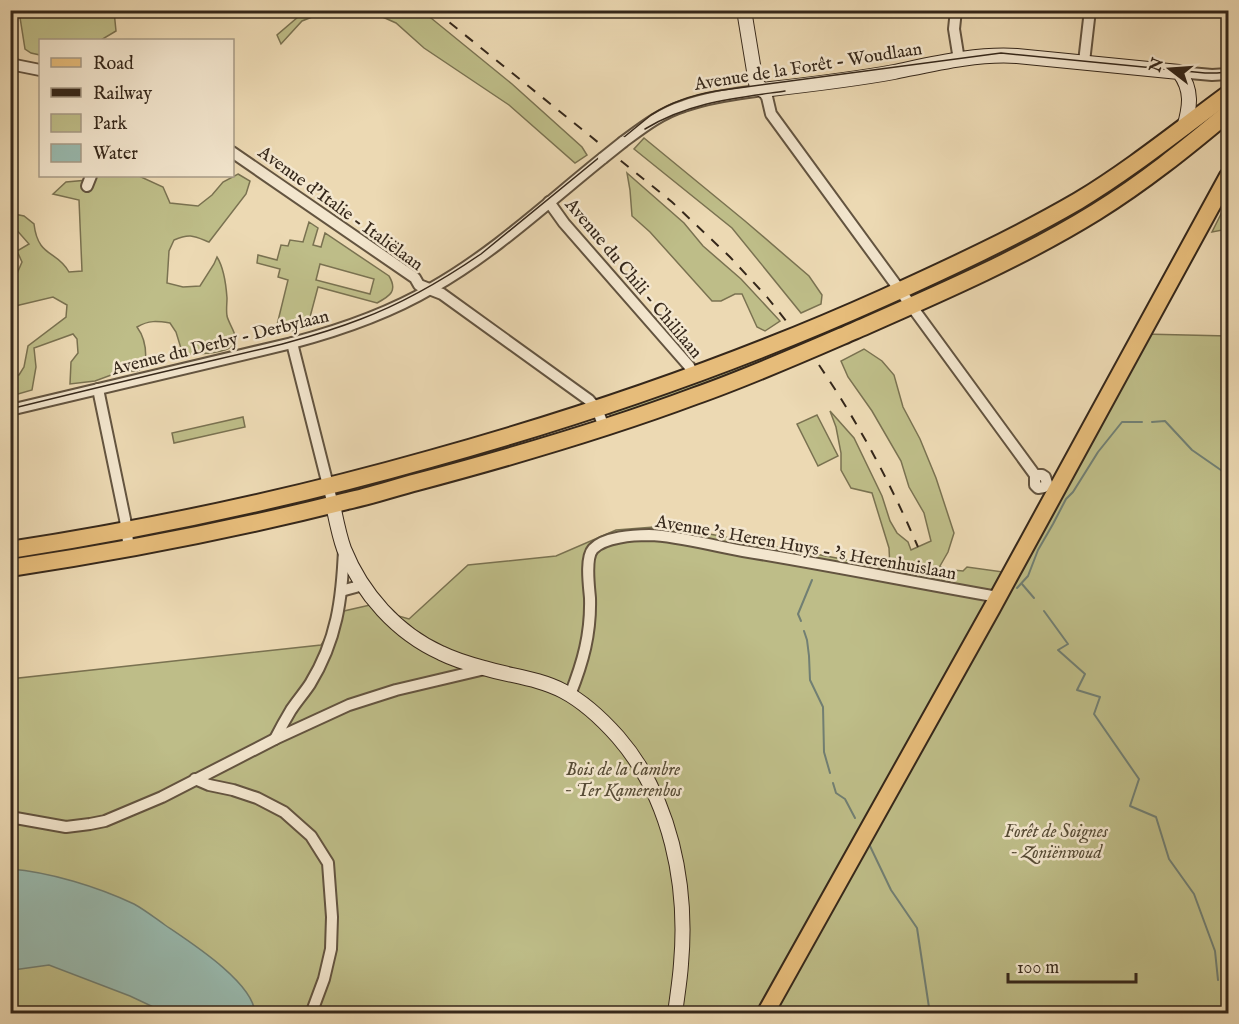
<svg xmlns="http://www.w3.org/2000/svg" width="1239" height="1024" viewBox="0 0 1239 1024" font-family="'IM FELL English',serif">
<rect width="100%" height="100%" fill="#ecd9b3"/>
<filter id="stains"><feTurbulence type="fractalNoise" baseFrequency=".00333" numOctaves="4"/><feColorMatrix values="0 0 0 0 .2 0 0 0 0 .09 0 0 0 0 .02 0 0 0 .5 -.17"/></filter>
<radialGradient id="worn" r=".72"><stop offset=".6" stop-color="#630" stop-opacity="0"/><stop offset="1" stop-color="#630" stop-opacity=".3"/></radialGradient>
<!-- green -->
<g fill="#bebd88" stroke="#7a7251" stroke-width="1.5" fill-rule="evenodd">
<path d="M 400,10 L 419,11 L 431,18 L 512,84 L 582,147 L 587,155 L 575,163 L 509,105 L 424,48 L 396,23 L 376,14 L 373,11 Z"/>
<path d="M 19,11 L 114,11 L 116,31 L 101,40 L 40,40 L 40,55 L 31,53 L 25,49 Z"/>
<path d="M 305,11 L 320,11 L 312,17 L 302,21 L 281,44 L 277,35 Z"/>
<path d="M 1201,120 L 1206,127 L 1110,199 L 926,294 L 922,284 Z"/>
<path d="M 644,138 L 745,221 L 809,276 L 822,295 L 821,304 L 801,313 L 732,228 L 634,149 Z"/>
<path d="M 627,173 L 684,223 L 703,246 L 741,279 L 780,321 L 765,331 L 757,327 L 742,294 L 735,294 L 721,301 L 712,301 L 650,232 L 632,216 L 630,190 Z"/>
<path d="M 238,174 L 250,181 L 246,194 L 209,242 C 194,236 190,233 174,240 L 169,251 L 167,283 L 183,287 L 200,286 L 214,264 L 217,257 C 224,268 226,284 227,298 C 227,304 226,310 227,316 C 229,325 241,339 233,346 C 223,354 196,354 183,355 L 176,332 L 170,323 C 157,321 149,320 137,327 C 146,339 147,352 145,367 L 137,371 L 122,371 L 95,381 L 70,384 L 71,362 L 78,353 L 77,339 L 73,334 L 34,348 L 36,367 L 32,390 L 18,394 L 11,394 L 10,375 L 19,375 L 24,367 L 28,346 L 66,317 L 67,305 L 53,297 L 11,307 L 11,279 L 15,278 L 22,262 L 17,251 L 29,244 L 14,227 L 14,214 L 24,216 L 34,224 C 38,258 57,250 69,272 L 82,271 L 79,200 L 53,194 L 66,182 L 88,180 L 90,176 L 139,176 L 163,187 L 170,203 L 198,206 L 212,195 L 223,182 Z"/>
<path d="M 1228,200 L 1228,229 L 1212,232 Z"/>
<path d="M 309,222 L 318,228 L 313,245 L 321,247 L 325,233 L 389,276 C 398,291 390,296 377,303 L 318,287 L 310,317 L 316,320 L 316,325 L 280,334 L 277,325 L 288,280 L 278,277 L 280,269 L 257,263 L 258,255 L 277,260 L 281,245 L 288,246 L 290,240 L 303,242 ZM 320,264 L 374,279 L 370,294 L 316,280 Z"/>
<path d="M 882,302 L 887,313 L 833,336 L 611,418 L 609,411 Z"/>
<path d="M 1143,334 L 1228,336 L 1228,1013 L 11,1013 L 10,679 L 321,645 L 344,611 L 383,602 L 395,615 L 409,619 L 468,565 L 556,556 L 616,530 L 667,526 L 890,568 L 889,548 L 872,493 L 851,488 L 841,470 L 841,453 L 836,427 L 830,411 L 854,438 L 882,496 L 890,521 L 897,533 L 908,542 L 911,550 L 931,541 L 924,513 L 909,487 L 901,461 L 872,411 L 848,377 L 841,361 L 864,349 L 882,361 L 894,375 L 903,407 L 920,439 L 936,478 L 954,533 L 948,552 L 940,566 L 943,569 L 963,571 L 967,567 L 1010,573 Z"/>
<path d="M 817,415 L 838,456 L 818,466 L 797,424 Z"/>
<path d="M 243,417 L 245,427 L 174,443 L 172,433 Z"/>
</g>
<!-- water -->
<path fill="#99baaf" stroke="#717f73" stroke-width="1.5" d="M 10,869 C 50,872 98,887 134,904 C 145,910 155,918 165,925 C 190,942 253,982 255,1013 L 166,1013 L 130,996 L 49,965 L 13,970 L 11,971 Z"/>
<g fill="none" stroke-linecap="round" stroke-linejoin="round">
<!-- stream -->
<g stroke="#717f73" stroke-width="2">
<path d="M 1152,422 L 1165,421 L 1192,450 L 1228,475"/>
<path d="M 1022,584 L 1034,598"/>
<path d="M 1017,588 L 1028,576 L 1038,550 L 1053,524 L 1066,499 L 1073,492 L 1098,452 L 1122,422 L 1142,422"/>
<path d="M 1044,611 L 1068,644 L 1058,650 L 1085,674 L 1077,690 L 1100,697 L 1094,714 L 1139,779 L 1130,806 L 1156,817 L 1169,859 L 1194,894 L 1215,951 L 1218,980"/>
<path d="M 801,621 L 798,614 L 812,580"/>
<path d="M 804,631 L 807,640 L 809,656 L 810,680 L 823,707 L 824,752 L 830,773"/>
<path d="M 833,783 L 836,793 L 845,799 L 855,818"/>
<path d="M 869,844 L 891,890 L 917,928 L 930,1014"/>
</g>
<!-- street casing -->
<g stroke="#635440" stroke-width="14">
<g id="street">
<path d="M 956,10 L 954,29 L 959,60"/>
<path d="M 1084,62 L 1090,10"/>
<path d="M 10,64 L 40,70"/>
<path d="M 1179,72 L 1212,75 L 1228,74"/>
<path d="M 623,142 C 642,128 661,113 684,106 C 709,97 736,94 762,90 L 767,97 L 771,114 L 1035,475"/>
<path d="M 232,152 L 415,278 L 419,285 L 442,294 L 589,400 L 597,409 L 604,427"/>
<path d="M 87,186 L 91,176"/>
<path d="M 549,202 L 564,223 L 689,366 L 694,376"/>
<path d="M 292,343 L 333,505"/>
<path d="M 98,389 L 125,519 L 129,549"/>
<path d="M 10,410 L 292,343 C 341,330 388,314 432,288 C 494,253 547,203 603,158"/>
<path d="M 1035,475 L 1042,475 L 1045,477 L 1047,483 L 1044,487 L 1038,488 L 1035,485 Z"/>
<path d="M 341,591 L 363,585"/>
<path d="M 570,695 C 583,662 591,634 590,598 C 589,586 585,558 593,549 C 604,537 634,535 649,535 C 681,536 712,546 743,551 C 828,565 913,582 998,597"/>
<path d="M 275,739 C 280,729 285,720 291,710 C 297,701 304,693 310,684 C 337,640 342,599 344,549"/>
<path d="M 195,779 L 209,785 L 233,790 L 257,798 L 284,812 L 311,836 L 328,863 L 332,917 L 331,949 L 324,979 L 311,1014"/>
<path d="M 10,817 L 66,827 L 90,824 L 105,821 L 162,797 L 275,739 L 349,705 L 396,690 L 485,669"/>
</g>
</g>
<!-- secondary casing -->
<g stroke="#35271a" stroke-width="16">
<g id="secondary">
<path d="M 744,10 L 756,83 L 762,90 C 806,85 851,80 894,72 C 933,64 978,53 1017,56 L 1179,72 C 1193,90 1190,107 1184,128"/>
<path d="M 333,505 C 336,519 339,535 344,549 C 362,594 397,633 441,653 C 455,660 469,664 484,668 C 510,676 538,678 563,691 C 584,702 602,719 618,737 C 671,798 688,885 681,964 C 680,980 677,997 675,1014"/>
</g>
</g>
<!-- primary casing -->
<g stroke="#35271a" stroke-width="20">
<g id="primary">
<path d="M 10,550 C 152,528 292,498 430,459 C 585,416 736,364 883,298 C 949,268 1016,237 1078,201 C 1131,169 1179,130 1228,94"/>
<path d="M 10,568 C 124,551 236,529 347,501 C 371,496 394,488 417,482 C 511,457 604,430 695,396 C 749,377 801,354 854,331 C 936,295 1020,259 1096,212 C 1144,182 1185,149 1228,113"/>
<path d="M 765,1014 L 992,608 L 1228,176"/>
</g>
</g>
<!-- street -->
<use href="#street" stroke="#f3e6ce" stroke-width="10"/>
<!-- secondary -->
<use href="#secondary" stroke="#f3e6ce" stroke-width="14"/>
<!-- primary -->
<use href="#primary" stroke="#e6bc7a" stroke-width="16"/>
<!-- tram -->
<g stroke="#35271a" stroke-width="1.5">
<path d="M 645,129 C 689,102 736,98 785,91"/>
<path d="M 10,409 C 71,394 132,379 193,365 C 249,352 307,340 361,319 C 404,303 443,280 481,254 L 651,115 C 671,102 692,95 716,91 L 1001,53 L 1205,73 L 1217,73 L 1228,72"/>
</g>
<!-- rail -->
<g stroke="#35271a" stroke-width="2" stroke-dasharray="10 10" stroke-linecap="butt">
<path d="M 434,10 L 672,202 L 730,257 L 767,297 L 787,322"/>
<path d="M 819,365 C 859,424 890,482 918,547"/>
</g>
<!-- street-bridge casing -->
<g stroke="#635440" stroke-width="14" stroke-linecap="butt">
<path id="street-bridge" d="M 603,158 L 623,142"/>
</g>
<!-- street-bridge -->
<use href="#street-bridge" stroke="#f3e6ce" stroke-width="10"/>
</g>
<g text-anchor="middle" stroke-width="5" stroke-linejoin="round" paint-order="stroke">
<!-- street labels -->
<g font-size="18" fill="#35271a" stroke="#f3e6ce">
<text transform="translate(808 66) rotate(-9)" y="6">Avenue de la Forêt - Woudlaan</text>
<text transform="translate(341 208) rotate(36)" y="6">Avenue d'Italie - Italiëlaan</text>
<text transform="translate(634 278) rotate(50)" y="6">Avenue du Chili - Chililaan</text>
<text transform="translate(220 342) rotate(-14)" y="6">Avenue du Derby - Derbylaan</text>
<text transform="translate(806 547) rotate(10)" y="6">Avenue 's Heren Huys - 's Herenhuislaan</text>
</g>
<!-- park labels -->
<g font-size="18" font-style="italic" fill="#574c36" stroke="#f3e6ce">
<text x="623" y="775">Bois de la Cambre<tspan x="623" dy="21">- Ter Kamerenbos</tspan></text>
<text x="1056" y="837">Forêt de Soignes<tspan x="1056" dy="21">- Zoniënwoud</tspan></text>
</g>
</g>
<!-- margin -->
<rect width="1239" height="1024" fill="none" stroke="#ecd9b3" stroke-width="36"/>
<rect x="12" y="12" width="1215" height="1000" fill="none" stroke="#35271a" stroke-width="3"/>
<rect x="18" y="18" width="1203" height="988" fill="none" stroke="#35271a" stroke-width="1.5"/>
<!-- legend -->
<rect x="39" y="39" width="195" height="138" fill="#f3e6ce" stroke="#a79a86" stroke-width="1.5"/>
<rect x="51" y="58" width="30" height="9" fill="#e6bc7a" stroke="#a79a86" stroke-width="1.5"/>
<text x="93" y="69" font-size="18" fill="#35271a">Road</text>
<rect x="51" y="88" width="30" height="9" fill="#35271a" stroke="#a79a86" stroke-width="1.5"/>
<text x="93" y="99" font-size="18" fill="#35271a">Railway</text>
<rect x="51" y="114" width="30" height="18" fill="#bebd88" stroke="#a79a86" stroke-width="1.5"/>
<text x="93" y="129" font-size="18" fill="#35271a">Park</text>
<rect x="51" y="144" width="30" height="18" fill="#99baaf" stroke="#a79a86" stroke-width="1.5"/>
<text x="93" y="159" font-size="18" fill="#35271a">Water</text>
<!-- north arrow -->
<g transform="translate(1170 69) rotate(287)" stroke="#f3e6ce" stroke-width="4.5" paint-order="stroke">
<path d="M0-4.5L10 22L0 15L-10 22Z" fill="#35271a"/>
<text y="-9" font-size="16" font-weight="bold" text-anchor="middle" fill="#35271a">N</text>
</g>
<!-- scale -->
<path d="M1008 973v9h128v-9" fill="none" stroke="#35271a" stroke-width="3"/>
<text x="1017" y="973" font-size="18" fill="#35271a" stroke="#f3e6ce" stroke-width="4.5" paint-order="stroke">100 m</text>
<rect width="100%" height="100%" filter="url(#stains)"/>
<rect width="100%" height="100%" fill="url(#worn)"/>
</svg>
